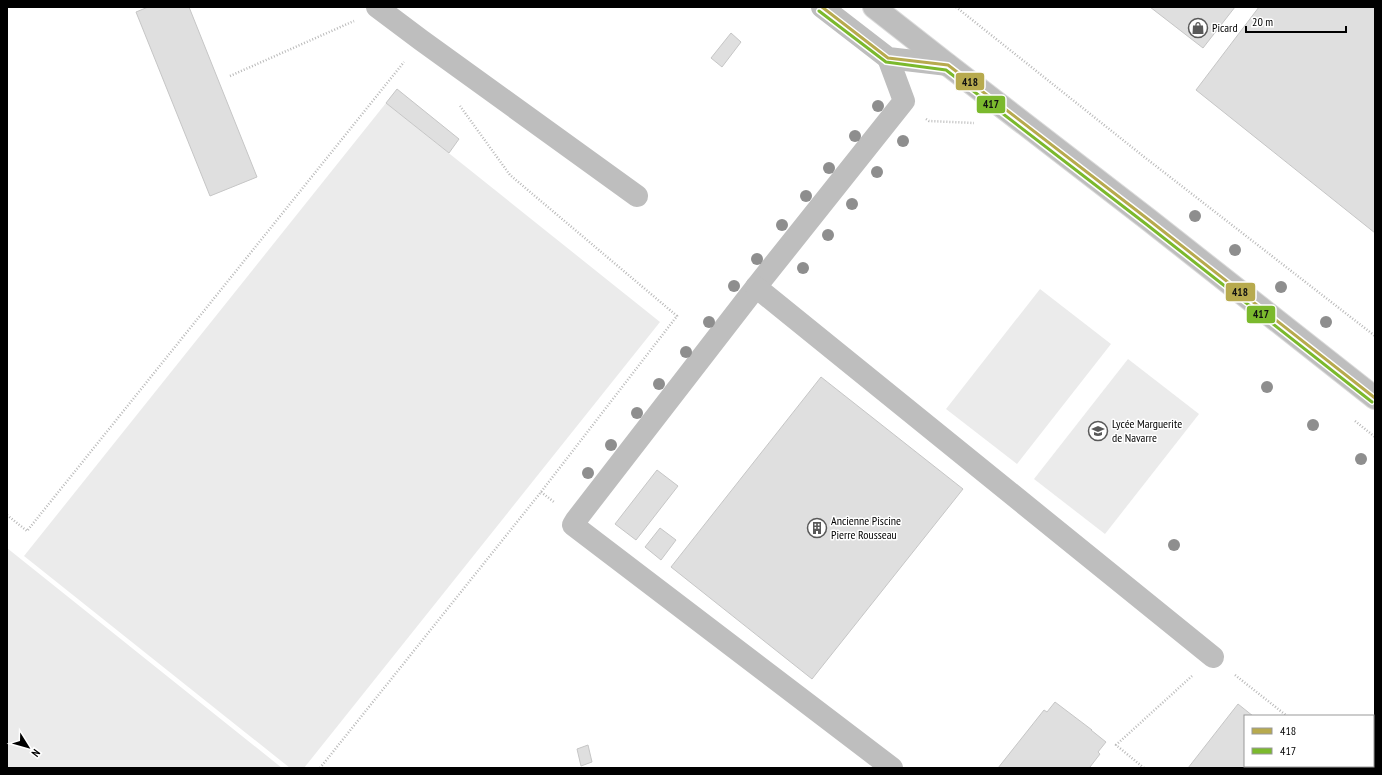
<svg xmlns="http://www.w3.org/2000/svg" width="1382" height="775" viewBox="0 0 1382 775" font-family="'PT Sans Narrow',sans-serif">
<rect width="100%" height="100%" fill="#fff"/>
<!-- green -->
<g fill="#ebebeb">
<path d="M 386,103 L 660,322 L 304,768 L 290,768 L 24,556 Z"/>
<path d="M 1040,289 L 1111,344 L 1017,464 L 946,409 Z"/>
<path d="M 1128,359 L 1199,414 L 1105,534 L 1034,479 Z"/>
<path d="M 7,548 L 282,768 L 7,768 Z"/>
</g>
<!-- building -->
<g fill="#dfdfdf" stroke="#c6c6c6">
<path d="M 148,7 L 189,7 L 257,177 L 210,196 L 136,12 Z"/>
<path d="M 1150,7 L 1235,7 L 1203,48 Z"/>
<path d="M 1259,7 L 1375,7 L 1375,233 L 1196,90 Z"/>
<path d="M 731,33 L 741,42 L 722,67 L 711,58 Z"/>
<path d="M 397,89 L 459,139 L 449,153 L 386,103 Z"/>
<path d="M 821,377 L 963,489 L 812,679 L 671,567 Z"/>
<path d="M 657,470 L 678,486 L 636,540 L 615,524 Z"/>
<path d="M 660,528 L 676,540 L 661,560 L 645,547 Z"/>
<path d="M 1055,702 L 1092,730 L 1091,730 L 1106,742 L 1098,752 L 1100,754 L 1090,767 L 1091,768 L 998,768 L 1044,710 L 1047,712 Z"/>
<path d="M 1238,704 L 1253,716 L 1245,716 L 1245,766 L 1317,766 L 1319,768 L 1188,768 Z"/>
<path d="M 588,745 L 592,762 L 581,766 L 577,749 Z"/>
</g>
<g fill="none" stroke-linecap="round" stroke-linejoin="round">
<!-- major casing -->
<g stroke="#dbdbdb" stroke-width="24">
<path id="major" d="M 874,7 L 948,65 L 1149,220 L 1375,398"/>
</g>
<!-- path -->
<g stroke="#b9b9b9" stroke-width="2.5" stroke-dasharray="1 2" stroke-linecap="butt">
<path d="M 956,7 L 1143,156 L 1375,336"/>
<path d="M 230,76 L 354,21"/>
<path d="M 926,119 L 929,121 L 974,123"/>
<path d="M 1355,421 L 1375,437"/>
<path d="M 541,492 L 554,502"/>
<path d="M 7,515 L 27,531 L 404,62"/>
<path d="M 1235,675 L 1287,716"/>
<path d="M 1350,766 L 1352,768"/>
<path d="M 320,768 L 541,492 L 677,316 L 510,175 L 460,106"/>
<path d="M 1144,768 L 1116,745 L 1192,676"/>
</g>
<!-- minor -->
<g stroke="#bebebe" stroke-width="22">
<path d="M 377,7 L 421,40 L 637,196"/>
<path d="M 822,7 L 888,58 L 948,65"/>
<path d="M 888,58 L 904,101 L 756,287 L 576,520 L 573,525 L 892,768"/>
<path d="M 756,287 L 1213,657"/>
</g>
<!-- major -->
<use href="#major" stroke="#bebebe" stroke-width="22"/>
<!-- bus-1 casing -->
<g stroke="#fff" stroke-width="6">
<path id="bus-1" d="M 822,7 L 888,58 L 948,65 L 1149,220 L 1375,398"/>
</g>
<!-- bus-2 casing -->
<g stroke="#fff" stroke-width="6">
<path id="bus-2" d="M 819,11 L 886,62 L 946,70 L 1146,224 L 1372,402"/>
</g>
<!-- bus-1 -->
<use href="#bus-1" stroke="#b7aa4e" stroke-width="3"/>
<!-- bus-2 -->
<use href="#bus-2" stroke="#7bb92d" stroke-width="3"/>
</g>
<!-- trees -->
<g fill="#8e8e8e">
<circle cx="878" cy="106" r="6"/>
<circle cx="855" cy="136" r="6"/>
<circle cx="903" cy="141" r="6"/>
<circle cx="829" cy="168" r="6"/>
<circle cx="877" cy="172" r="6"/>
<circle cx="806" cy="196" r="6"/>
<circle cx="852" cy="204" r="6"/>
<circle cx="1195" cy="216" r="6"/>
<circle cx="782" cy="225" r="6"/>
<circle cx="828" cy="235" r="6"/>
<circle cx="1235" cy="250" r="6"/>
<circle cx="757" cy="259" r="6"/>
<circle cx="803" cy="268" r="6"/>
<circle cx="734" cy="286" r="6"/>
<circle cx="1281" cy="287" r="6"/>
<circle cx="709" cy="322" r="6"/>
<circle cx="1326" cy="322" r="6"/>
<circle cx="686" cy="352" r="6"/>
<circle cx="659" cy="384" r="6"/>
<circle cx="1267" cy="387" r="6"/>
<circle cx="637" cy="413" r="6"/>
<circle cx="1313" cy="425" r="6"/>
<circle cx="611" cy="445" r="6"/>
<circle cx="1361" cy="459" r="6"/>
<circle cx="588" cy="473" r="6"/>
<circle cx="1174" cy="545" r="6"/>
</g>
<!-- icons -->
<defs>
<g id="shop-ring" transform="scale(1)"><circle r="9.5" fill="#fff" stroke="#595959" stroke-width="1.5"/><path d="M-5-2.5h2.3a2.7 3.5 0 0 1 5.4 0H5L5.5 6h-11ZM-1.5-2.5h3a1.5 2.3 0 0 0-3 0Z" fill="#595959"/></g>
<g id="school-ring" transform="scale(1)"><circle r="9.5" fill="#fff" stroke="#595959" stroke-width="1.5"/><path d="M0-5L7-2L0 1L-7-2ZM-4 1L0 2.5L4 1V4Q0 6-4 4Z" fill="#595959"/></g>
<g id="building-ring" transform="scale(1)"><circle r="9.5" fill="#fff" stroke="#595959" stroke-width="1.5"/><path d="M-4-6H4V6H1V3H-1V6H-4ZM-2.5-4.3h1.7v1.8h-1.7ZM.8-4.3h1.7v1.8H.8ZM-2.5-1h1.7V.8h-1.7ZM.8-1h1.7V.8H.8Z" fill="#595959"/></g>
</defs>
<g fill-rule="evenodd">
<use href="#shop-ring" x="1198" y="28"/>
<use href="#school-ring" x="1098" y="431"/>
<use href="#building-ring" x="817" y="528"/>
</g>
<g text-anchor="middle" stroke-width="3" stroke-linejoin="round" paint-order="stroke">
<!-- poi labels -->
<g font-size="12" fill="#000" stroke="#fff" text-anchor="start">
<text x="1212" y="32">Picard</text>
<text x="1112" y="428">Lycée Marguerite<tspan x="1112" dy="14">de Navarre</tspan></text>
<text x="831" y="525">Ancienne Piscine<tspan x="831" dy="14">Pierre Rousseau</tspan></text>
</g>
</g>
<g stroke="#fff" stroke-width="1.5">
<rect x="955" y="72" width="30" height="19" rx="4" fill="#b7aa4e"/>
<rect x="976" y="95" width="30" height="19" rx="4" fill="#7bb92d"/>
<rect x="1225" y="282" width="31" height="20" rx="4" fill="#b7aa4e"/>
<rect x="1246" y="305" width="30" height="19" rx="4" fill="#7bb92d"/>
</g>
<g font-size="11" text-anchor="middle" font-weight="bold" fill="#111">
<text x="970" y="86">418</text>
<text x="991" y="108">417</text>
<text x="1240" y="296">418</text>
<text x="1261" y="318">417</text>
</g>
<!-- border -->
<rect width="1382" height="775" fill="none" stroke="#000000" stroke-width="16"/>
<!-- legend -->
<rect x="1244" y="715" width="130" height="52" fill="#ffffff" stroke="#999999"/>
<rect x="1252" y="728" width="20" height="6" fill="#b7aa4e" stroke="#999999"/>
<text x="1280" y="735" font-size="12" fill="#000000">418</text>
<rect x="1252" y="748" width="20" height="6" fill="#7bb92d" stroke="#999999"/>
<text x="1280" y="755" font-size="12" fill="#000000">417</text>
<!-- north arrow -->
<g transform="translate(28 747) rotate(127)" stroke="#ffffff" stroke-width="3" paint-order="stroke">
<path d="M0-3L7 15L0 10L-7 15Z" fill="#000000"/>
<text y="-6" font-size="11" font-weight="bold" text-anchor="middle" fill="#000000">N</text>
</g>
<!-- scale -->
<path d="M1246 26v6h100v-6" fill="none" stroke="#000000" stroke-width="2"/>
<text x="1252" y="26" font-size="12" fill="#000000" stroke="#ffffff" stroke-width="3" paint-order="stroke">20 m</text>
</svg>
